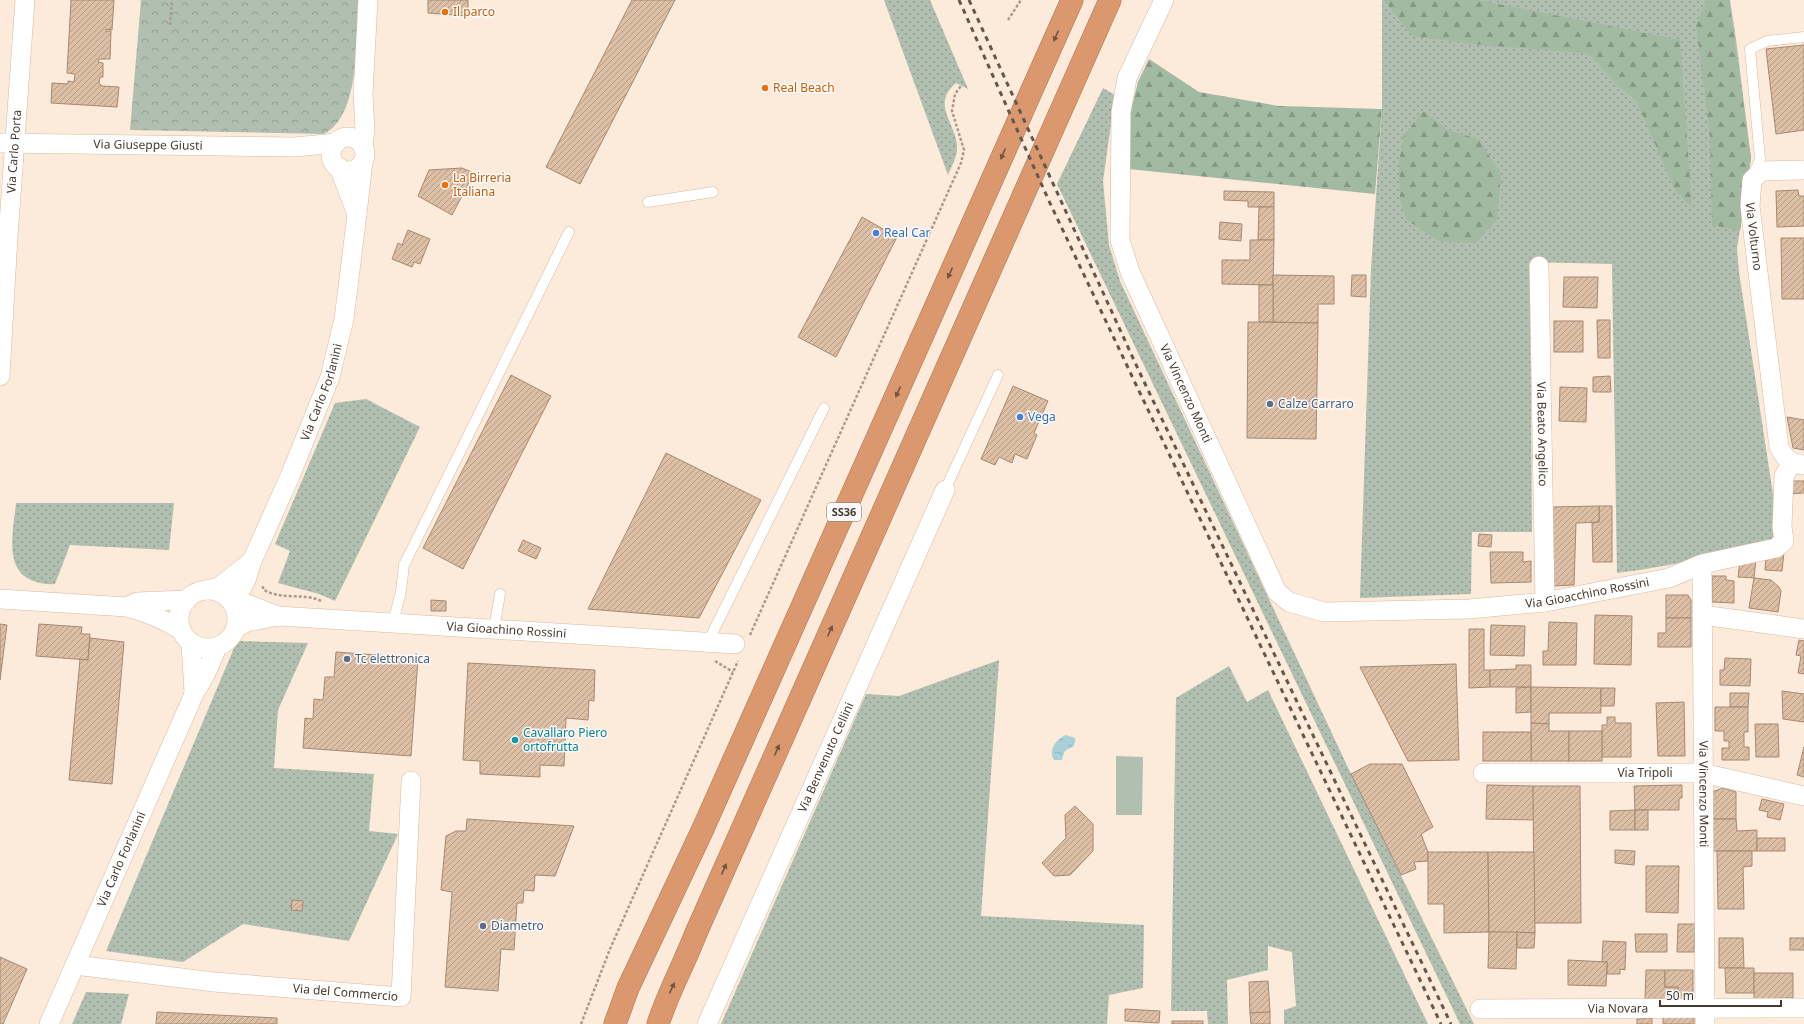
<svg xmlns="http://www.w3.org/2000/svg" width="1804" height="1024" viewBox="0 0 1804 1024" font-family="'Noto Sans',sans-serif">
<defs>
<pattern id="grass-dots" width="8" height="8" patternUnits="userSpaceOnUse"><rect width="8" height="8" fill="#b1bfb1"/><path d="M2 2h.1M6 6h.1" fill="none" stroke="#929c90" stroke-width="1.8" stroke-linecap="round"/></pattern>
<pattern id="forest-firs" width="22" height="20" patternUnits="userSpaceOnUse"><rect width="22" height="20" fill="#a2b9a2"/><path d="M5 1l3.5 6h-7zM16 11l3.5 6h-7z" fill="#869784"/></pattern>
<pattern id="park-crowns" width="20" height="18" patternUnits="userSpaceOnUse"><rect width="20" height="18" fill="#b1bfb1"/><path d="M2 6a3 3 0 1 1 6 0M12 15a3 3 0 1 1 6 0" fill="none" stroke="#929c90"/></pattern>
<pattern id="water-ripples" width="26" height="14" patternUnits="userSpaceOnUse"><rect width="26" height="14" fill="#abd0d8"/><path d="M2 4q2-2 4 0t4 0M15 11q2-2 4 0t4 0" fill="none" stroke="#94b3ba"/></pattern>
<pattern id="building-hatch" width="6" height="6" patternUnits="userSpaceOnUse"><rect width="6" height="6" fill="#ddbfa6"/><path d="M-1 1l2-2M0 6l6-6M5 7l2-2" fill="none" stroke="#b59c88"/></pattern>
</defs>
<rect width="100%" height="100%" fill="#fceada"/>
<!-- grass -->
<g fill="url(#grass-dots)">
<path d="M 884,0 L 930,0 L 968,89 L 956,83 C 931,104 955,122 957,145 C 958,156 952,165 948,175 Z"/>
<path d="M 1382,0 L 1730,0 L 1736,39 L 1751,158 L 1737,248 L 1739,272 L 1780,540 C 1726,554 1673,566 1617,573 L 1612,264 L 1530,262 L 1532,532 L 1472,532 L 1471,594 L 1360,598 L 1371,269 L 1382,109 Z"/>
<path d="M 1103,88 L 1115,95 L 1103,181 L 1109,245 L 1120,281 L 1351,774 L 1474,1024 L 1460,1024 L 1057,184 Z"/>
<path d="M 366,399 L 420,427 L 335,601 L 319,594 L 278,583 L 290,551 L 275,544 L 335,403 Z"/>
<path d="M 16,503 L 174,503 L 169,550 L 70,545 L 55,584 C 46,585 39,583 31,580 C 3,568 14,527 16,503 Z"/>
<path d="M 237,641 L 308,643 L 278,710 L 274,768 L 374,774 L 369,831 L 398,834 L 349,941 L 243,924 L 183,962 L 106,951 Z"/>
<path d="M 999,660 L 981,916 L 1144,925 L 1143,988 L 1109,995 L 1107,1024 L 721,1024 L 866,694 L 899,696 Z"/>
<path d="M 1229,666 L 1247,702 L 1268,690 L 1428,1024 L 1284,1024 L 1284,1010 L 1296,1006 L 1292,952 L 1268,946 L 1268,970 L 1227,980 L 1228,1024 L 1208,1024 L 1207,1011 L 1171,1011 L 1176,698 Z"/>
<path d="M 86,992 L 129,994 L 121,1024 L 72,1024 Z"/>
</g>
<!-- forest -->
<g fill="url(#forest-firs)">
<path d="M 1384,0 L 1478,0 L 1680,40 L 1692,208 L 1675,190 L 1636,100 L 1617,85 L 1588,53 L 1481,45 L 1412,36 Z"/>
<path d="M 1707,0 L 1729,0 L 1751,158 L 1740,231 L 1712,225 L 1710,137 L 1696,24 Z"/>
<path d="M 1149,59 L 1199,92 L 1279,106 L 1382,109 L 1375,194 L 1128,169 L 1131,110 L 1138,82 Z"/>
<path d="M 1423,111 L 1448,130 L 1478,139 L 1501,173 L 1497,220 L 1476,243 L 1438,241 L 1407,220 L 1400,199 L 1399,162 L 1404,135 Z"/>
</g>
<!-- park -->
<path fill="url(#park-crowns)" d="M 141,0 L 358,0 C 356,37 361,115 324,134 L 130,130 Z"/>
<!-- pitch -->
<path fill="#b1bfb1" d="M 1116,756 L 1143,757 L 1142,815 L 1116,815 Z"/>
<!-- water -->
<path fill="url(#water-ripples)" d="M 1066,735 L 1075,738 C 1076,749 1069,747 1064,752 L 1062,760 L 1054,760 C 1048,750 1056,739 1066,735 Z"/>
<!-- building -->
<g fill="url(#building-hatch)" stroke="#a58971">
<path d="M 71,0 L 114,0 L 112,30 L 106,29 L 106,31 L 111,31 L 110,59 L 99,59 L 98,62 L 103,63 L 103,77 L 100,77 L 99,83 L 102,86 L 119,87 L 117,107 L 51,103 L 52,83 L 68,84 L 68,81 L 74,82 L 75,74 L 67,73 Z"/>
<path d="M 428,0 L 468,0 L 468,16 L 428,13 Z"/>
<path d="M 632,0 L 675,0 L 580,184 L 546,167 Z"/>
<path d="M 1804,45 L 1804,130 L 1776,134 L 1766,49 Z"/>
<path d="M 462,168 L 474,173 L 452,215 L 418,196 L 429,170 Z"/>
<path d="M 1798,190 L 1799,196 L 1804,196 L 1804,226 L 1777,227 L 1776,191 Z"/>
<path d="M 1224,191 L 1274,192 L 1274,207 L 1248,207 L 1248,201 L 1224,200 Z"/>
<path d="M 1259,207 L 1274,207 L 1274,240 L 1258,240 Z"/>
<path d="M 862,217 L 897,237 L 836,357 L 798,337 Z"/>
<path d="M 1220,222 L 1242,224 L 1241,241 L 1219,239 Z"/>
<path d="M 408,230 L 430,239 L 420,264 L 414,262 L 412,267 L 392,259 L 398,243 L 402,245 Z"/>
<path d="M 1781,238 L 1804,238 L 1804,299 L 1782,299 Z"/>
<path d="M 1250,240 L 1274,240 L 1273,285 L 1222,284 L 1222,260 L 1250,260 Z"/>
<path d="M 1273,275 L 1334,276 L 1334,304 L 1318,304 L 1318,323 L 1273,322 Z"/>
<path d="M 1352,275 L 1366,275 L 1366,297 L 1351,296 Z"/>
<path d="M 1564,277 L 1598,277 L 1597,308 L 1563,307 Z"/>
<rect x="1259" y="285" width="14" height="37"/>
<path d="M 1597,320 L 1610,320 L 1610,358 L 1598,358 Z"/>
<rect x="1554" y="321" width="29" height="31"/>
<path d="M 1248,322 L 1318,323 L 1316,439 L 1247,438 Z"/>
<path d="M 511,375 L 551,396 L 463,569 L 423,548 Z"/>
<path d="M 1610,376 L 1611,392 L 1593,392 L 1593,377 Z"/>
<path d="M 1013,386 L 1048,401 L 1034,433 L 1037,435 L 1027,459 L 1015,454 L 1012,463 L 999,457 L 995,465 L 981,459 Z"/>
<path d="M 1560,387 L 1587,388 L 1586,422 L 1559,421 Z"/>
<path d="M 1787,417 L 1804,420 L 1804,450 L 1793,448 Z"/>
<path d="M 666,453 L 761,500 L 699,618 L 588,609 Z"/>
<path d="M 1788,481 L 1804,481 L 1804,493 L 1788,494 Z"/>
<path d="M 1599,506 L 1612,506 L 1612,562 L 1593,562 L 1592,523 L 1599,522 Z"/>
<path d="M 1599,506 L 1599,522 L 1576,523 L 1574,585 L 1552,586 L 1551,507 Z"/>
<path d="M 1479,534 L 1492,535 L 1491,547 L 1478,546 Z"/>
<path d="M 523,540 L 541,548 L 536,559 L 518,551 Z"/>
<path d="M 1490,552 L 1523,552 L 1523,562 L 1531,561 L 1531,582 L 1491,583 Z"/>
<path d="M 1784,552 L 1782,571 L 1765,570 L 1766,556 Z"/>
<path d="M 1756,558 L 1754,578 L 1738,577 L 1740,561 Z"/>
<path d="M 1712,576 L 1726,576 L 1726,580 L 1734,581 L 1734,603 L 1712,602 Z"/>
<path d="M 1754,578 L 1771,580 L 1779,587 L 1781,591 L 1778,612 L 1749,608 Z"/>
<path d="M 1666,595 L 1688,595 L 1691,600 L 1691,618 L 1666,618 Z"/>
<path d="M 431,600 L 446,601 L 446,611 L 431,611 Z"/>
<path d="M 1595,615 L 1632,616 L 1631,665 L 1594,664 Z"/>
<path d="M 1666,618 L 1691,618 L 1691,647 L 1658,647 L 1658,633 L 1666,633 Z"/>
<path d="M 1549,622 L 1577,623 L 1576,665 L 1543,665 L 1543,651 L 1548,651 Z"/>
<path d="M 0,624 L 7,625 L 0,680 Z"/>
<path d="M 39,624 L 82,627 L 81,634 L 90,634 L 88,660 L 36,656 Z"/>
<path d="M 1491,625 L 1525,626 L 1524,656 L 1490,655 Z"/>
<path d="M 1469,629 L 1484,629 L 1484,670 L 1490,670 L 1490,687 L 1469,688 Z"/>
<path d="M 90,638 L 124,642 L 112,784 L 69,780 L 80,659 L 88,660 Z"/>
<path d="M 1799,640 L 1804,641 L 1804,674 L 1798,673 L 1801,656 L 1796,655 Z"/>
<path d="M 336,652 L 418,658 L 411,756 L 303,748 L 305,718 L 313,719 L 314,699 L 323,700 L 325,677 L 334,677 Z"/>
<path d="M 1725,658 L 1751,659 L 1750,686 L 1720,685 L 1720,670 L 1724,670 Z"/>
<path d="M 468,663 L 595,670 L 594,701 L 589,700 L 588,720 L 566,718 L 564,766 L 540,765 L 540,777 L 480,774 L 480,761 L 463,760 Z"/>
<path d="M 1456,664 L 1459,760 L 1408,761 L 1360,667 Z"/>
<path d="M 1516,665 L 1531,665 L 1531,687 L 1490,687 L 1490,670 L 1516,669 Z"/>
<path d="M 1531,687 L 1531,712 L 1516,713 L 1516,688 Z"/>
<path d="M 1531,687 L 1601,688 L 1601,713 L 1549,713 L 1549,724 L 1531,723 Z"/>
<path d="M 1601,688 L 1615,688 L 1614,706 L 1601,706 Z"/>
<path d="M 1782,691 L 1804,694 L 1804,722 L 1783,719 Z"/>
<path d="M 1730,693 L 1749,693 L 1748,707 L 1730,707 Z"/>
<path d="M 1684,702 L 1685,756 L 1658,756 L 1656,703 Z"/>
<path d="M 1715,707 L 1748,707 L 1748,732 L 1744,732 L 1744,747 L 1749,747 L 1749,760 L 1722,760 L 1722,748 L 1729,748 L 1729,741 L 1724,741 L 1724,731 L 1715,731 Z"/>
<path d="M 1607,717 L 1615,717 L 1615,723 L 1631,723 L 1631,757 L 1602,757 L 1602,725 L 1607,725 Z"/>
<path d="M 1531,723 L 1549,724 L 1549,731 L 1569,731 L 1569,761 L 1531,761 Z"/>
<path d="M 1755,724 L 1778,724 L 1779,757 L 1756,757 Z"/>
<rect x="1569" y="731" width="33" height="30"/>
<rect x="1483" y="732" width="48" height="29"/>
<path d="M 1804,747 L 1804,777 L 1797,775 Z"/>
<path d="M 1370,764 L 1402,764 L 1433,827 L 1421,834 L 1428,852 L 1428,861 L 1414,862 L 1416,869 L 1401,875 L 1351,774 Z"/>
<path d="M 1487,785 L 1533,786 L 1534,820 L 1486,819 Z"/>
<path d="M 1682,785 L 1682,798 L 1679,798 L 1679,810 L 1635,810 L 1634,786 Z"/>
<path d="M 1533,786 L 1580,786 L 1581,923 L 1534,923 Z"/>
<path d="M 1723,788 L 1736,792 L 1736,819 L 1712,819 L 1712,792 Z"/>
<path d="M 1762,799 L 1784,804 L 1780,820 L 1767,817 L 1768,812 L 1759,810 Z"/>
<path d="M 1075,806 L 1093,824 L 1093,851 L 1070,875 L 1054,876 L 1042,863 L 1066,838 L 1065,815 Z"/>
<path d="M 1635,810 L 1635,830 L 1610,830 L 1610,811 Z"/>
<rect x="1635" y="810" width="13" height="20"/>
<path d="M 467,819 L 574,826 L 555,876 L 535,875 L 534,891 L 524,890 L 523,903 L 517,903 L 514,950 L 501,949 L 498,991 L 445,987 L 452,892 L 441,890 L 446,836 L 456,831 L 466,831 Z"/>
<path d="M 1712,819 L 1736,819 L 1737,831 L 1757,830 L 1757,851 L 1713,851 Z"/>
<rect x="1757" y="838" width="28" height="13"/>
<path d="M 1615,850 L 1635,851 L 1634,865 L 1615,863 Z"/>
<path d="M 1717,851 L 1752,851 L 1752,866 L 1743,867 L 1744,909 L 1718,909 Z"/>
<path d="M 1428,852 L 1488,852 L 1489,932 L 1444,933 L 1444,904 L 1428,904 Z"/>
<path d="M 1488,852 L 1534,852 L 1535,933 L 1489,932 Z"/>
<path d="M 1646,866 L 1679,866 L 1678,913 L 1646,912 Z"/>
<path d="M 292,900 L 303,901 L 302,911 L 291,910 Z"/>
<path d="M 1678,924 L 1695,924 L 1694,952 L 1677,952 Z"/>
<path d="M 1489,932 L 1517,932 L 1516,969 L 1488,968 Z"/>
<path d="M 1517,932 L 1535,933 L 1534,948 L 1517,948 Z"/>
<path d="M 1635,934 L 1667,934 L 1667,952 L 1636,952 Z"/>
<path d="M 1719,938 L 1743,938 L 1744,968 L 1719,968 Z"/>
<rect x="1790" y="938" width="14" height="12"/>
<path d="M 1603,941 L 1626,942 L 1625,970 L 1620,969 L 1620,974 L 1607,974 L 1607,962 L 1602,962 Z"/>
<path d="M 0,957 L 27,969 L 3,1024 L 0,1024 Z"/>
<path d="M 1568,960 L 1607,962 L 1606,986 L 1568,985 Z"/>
<path d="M 1725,968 L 1754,968 L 1754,993 L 1726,993 Z"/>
<path d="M 1646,970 L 1665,970 L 1665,987 L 1678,987 L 1678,999 L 1645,999 Z"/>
<path d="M 1665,970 L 1693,970 L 1693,999 L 1678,999 L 1678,987 L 1665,987 Z"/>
<path d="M 1754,973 L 1793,973 L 1793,998 L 1754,999 Z"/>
<path d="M 1268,981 L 1270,1012 L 1250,1013 L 1249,982 Z"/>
<path d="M 1125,1009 L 1160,1011 L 1159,1023 L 1125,1021 Z"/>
<path d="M 157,1012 L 277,1018 L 277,1024 L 156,1024 Z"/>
<path d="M 1270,1012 L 1270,1024 L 1251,1024 L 1250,1013 Z"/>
<path d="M 1663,1016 L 1694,1017 L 1694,1024 L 1663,1024 Z"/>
<path d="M 1652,1018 L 1652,1024 L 1637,1024 L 1637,1019 Z"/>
<rect x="1172" y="1021" width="31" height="3"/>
</g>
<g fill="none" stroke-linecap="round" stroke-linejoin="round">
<!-- lane casing -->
<g stroke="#d7baa0" stroke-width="11">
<g id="lane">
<path d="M 1753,176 L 1760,159 L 1750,49 L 1767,41 L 1804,37"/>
<path d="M 648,202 L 713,192"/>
<path d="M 945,490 L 998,375"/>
<path d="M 393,623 L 401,591 L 404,565 L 569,232"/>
<path d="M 494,629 L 500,594"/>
<path d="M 708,642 L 824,408"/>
</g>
</g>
<!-- street casing -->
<g stroke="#d7baa0" stroke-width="20">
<g id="street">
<path id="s1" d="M 1164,0 L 1127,78 L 1121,112 L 1120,240 L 1130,272 L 1277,592 L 1289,602 L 1324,612 L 1469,609 L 1545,602 L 1669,578 L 1702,564 L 1776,548 L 1784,541 L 1782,527 L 1784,476 L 1792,463"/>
<circle cx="348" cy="154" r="17"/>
<path id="s2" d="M 0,143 L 295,147 L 336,143"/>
<path d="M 363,147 L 365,129 L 363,95 L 368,0"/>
<path d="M 339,167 L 357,214 L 363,162"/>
<path id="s3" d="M 1804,170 L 1762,171 L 1752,180 L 1750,206 L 1779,447 C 1786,460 1789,463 1804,465"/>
<path id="s4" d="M 1539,266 L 1545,602"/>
<path id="s5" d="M 0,376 L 8,237 L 25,0"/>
<path id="s6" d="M 1702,564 L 1705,1024"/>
<path d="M 206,590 L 219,587 L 252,561"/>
<circle cx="208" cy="619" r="29"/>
<path d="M 0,599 L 127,607 C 146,612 164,619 181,630"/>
<path id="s7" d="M 233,604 L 246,580 L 252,561 L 290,476 L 330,377 L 344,319 L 357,214"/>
<path d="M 233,604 L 247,604 L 278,616"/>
<path d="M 129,606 L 137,602 L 187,600"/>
<path d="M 1702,615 L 1804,629"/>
<path id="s8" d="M 236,628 L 247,622 L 278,616 L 735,644"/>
<path d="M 191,643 L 194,692"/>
<path id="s9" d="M 1483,773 L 1702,773 L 1804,796"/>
<path id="s10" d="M 75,965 L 214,982 L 401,997 L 411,781"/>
<path id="s11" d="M 1480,1009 L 1804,1008"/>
<path id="s12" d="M 49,1024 L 194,694 L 206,673 L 217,647"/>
<path id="s13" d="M 707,1024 L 945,490"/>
</g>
</g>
<!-- highway casing -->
<g stroke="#a77658" stroke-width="23">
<g id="highway">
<path d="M 615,1024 L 628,988 L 702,831 L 1072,0"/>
<path d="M 658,1024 C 668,993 684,964 696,933 L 1110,0"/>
</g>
</g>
<!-- path -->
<g stroke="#aa9b8d" stroke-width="2.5" stroke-dasharray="3 2" stroke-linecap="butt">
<path d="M 1008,20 L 1021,0"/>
<path d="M 170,25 L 172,0"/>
<path d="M 263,586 L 263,589 C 279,601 304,592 321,601"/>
<path d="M 750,635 L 961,163 L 964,150 L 952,111 L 955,94 L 961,86"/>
<path d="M 715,661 L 733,672"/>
<path d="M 581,1024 L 610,949 L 738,661"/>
</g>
<!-- lane -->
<use href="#lane" stroke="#fff" stroke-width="10"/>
<!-- street -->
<use href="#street" stroke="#fff" stroke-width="19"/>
<!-- highway -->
<use href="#highway" stroke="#db976e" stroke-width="22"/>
<!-- rail -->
<g stroke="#64574c" stroke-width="3" stroke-dasharray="5 5" stroke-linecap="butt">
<path d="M 959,0 L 1049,201 L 1130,372 L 1441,1024"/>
<path d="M 969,0 L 1138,369 L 1451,1024"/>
</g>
</g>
<!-- one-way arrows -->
<defs><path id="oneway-solid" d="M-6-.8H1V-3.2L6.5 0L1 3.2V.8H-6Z"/></defs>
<g fill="#735642">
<use href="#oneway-solid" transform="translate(1056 36) rotate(114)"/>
<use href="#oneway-solid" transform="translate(1003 154) rotate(114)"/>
<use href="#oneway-solid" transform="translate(950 273) rotate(114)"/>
<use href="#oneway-solid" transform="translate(898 392) rotate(114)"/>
<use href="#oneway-solid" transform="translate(830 631) rotate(-66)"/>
<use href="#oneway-solid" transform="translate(777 750) rotate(-66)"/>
<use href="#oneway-solid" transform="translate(724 869) rotate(-66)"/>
<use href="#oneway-solid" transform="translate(672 988) rotate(-65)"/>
</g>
<!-- markers -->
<g fill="#e8710a" stroke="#fafafa" stroke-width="1.5">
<circle cx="445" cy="12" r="4"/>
<circle cx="765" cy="88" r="4"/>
<circle cx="445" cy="185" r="4"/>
</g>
<g fill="#3f7fe0" stroke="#fafafa" stroke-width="1.5">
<circle cx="876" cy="233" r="4"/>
<circle cx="1020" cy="417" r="4"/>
</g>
<g fill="#5c6f8a" stroke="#fafafa" stroke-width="1.5">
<circle cx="1270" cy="404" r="4"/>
<circle cx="347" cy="659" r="4"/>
<circle cx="483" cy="926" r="4"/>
</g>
<circle fill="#0f9aa8" stroke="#fafafa" stroke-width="1.5" cx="515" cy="740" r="4"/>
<g text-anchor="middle" stroke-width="3" stroke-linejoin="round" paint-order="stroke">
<!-- shield labels -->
<rect fill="#fafafa" stroke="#7c746c" stroke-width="1" x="827" y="503" width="34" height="18" rx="3"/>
<g font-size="11" font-weight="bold" fill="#463a2f">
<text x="844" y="516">SS36</text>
</g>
<!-- food labels -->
<g font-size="12" fill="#c56008" stroke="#fafafa" text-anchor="start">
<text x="453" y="16">Il parco</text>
<text x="773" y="92">Real Beach</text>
<text x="453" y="182">La Birreria<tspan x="453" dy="14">Italiana</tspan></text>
</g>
<!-- street labels -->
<g font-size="12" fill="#463a2f" stroke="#fafafa">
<text dy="4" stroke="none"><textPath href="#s2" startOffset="148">Via Giuseppe Giusti</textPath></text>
<text dy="4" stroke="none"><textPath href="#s5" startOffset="225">Via Carlo Porta</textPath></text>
<text dy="4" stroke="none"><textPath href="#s3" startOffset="112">Via Volturno</textPath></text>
<text dy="4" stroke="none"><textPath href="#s7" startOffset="230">Via Carlo Forlanini</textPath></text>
<text dy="4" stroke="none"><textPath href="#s1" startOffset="416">Via Vincenzo Monti</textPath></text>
<text dy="4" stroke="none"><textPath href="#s4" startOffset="168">Via Beato Angelico</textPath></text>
<text dy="4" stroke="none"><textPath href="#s1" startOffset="951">Via Gioacchino Rossini</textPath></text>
<text dy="4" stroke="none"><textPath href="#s8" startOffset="273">Via Gioachino Rossini</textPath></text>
<text dy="4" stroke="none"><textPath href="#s13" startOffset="292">Via Benvenuto Cellini</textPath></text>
<text dy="4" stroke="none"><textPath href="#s9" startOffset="162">Via Tripoli</textPath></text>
<text dy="4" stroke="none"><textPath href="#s6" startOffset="230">Via Vincenzo Monti</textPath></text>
<text dy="4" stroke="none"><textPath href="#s12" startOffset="180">Via Carlo Forlanini</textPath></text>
<text dy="4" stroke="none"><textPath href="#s10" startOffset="272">Via del Commercio</textPath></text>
<text dy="4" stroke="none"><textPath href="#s11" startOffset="138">Via Novara</textPath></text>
</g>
<!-- shop labels -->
<g font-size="12" fill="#366cbe" stroke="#fafafa" text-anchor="start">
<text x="884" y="237">Real Car</text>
<text x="1028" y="421">Vega</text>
</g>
<!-- service labels -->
<g font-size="12" fill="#4e5e75" stroke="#fafafa" text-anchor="start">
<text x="1278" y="408">Calze Carraro</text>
<text x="355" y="663">Tc elettronica</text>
<text x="491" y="930">Diametro</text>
</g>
<!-- culture labels -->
<g font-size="12" fill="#0d838f" stroke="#fafafa" text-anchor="start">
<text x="523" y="737">Cavallaro Piero<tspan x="523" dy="14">ortofrutta</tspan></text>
</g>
</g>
<!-- scale -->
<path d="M1660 1000v6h121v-6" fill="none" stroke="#463a2f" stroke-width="2"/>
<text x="1666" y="1000" font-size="12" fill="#463a2f" stroke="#fafafa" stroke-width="3" paint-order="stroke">50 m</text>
</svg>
